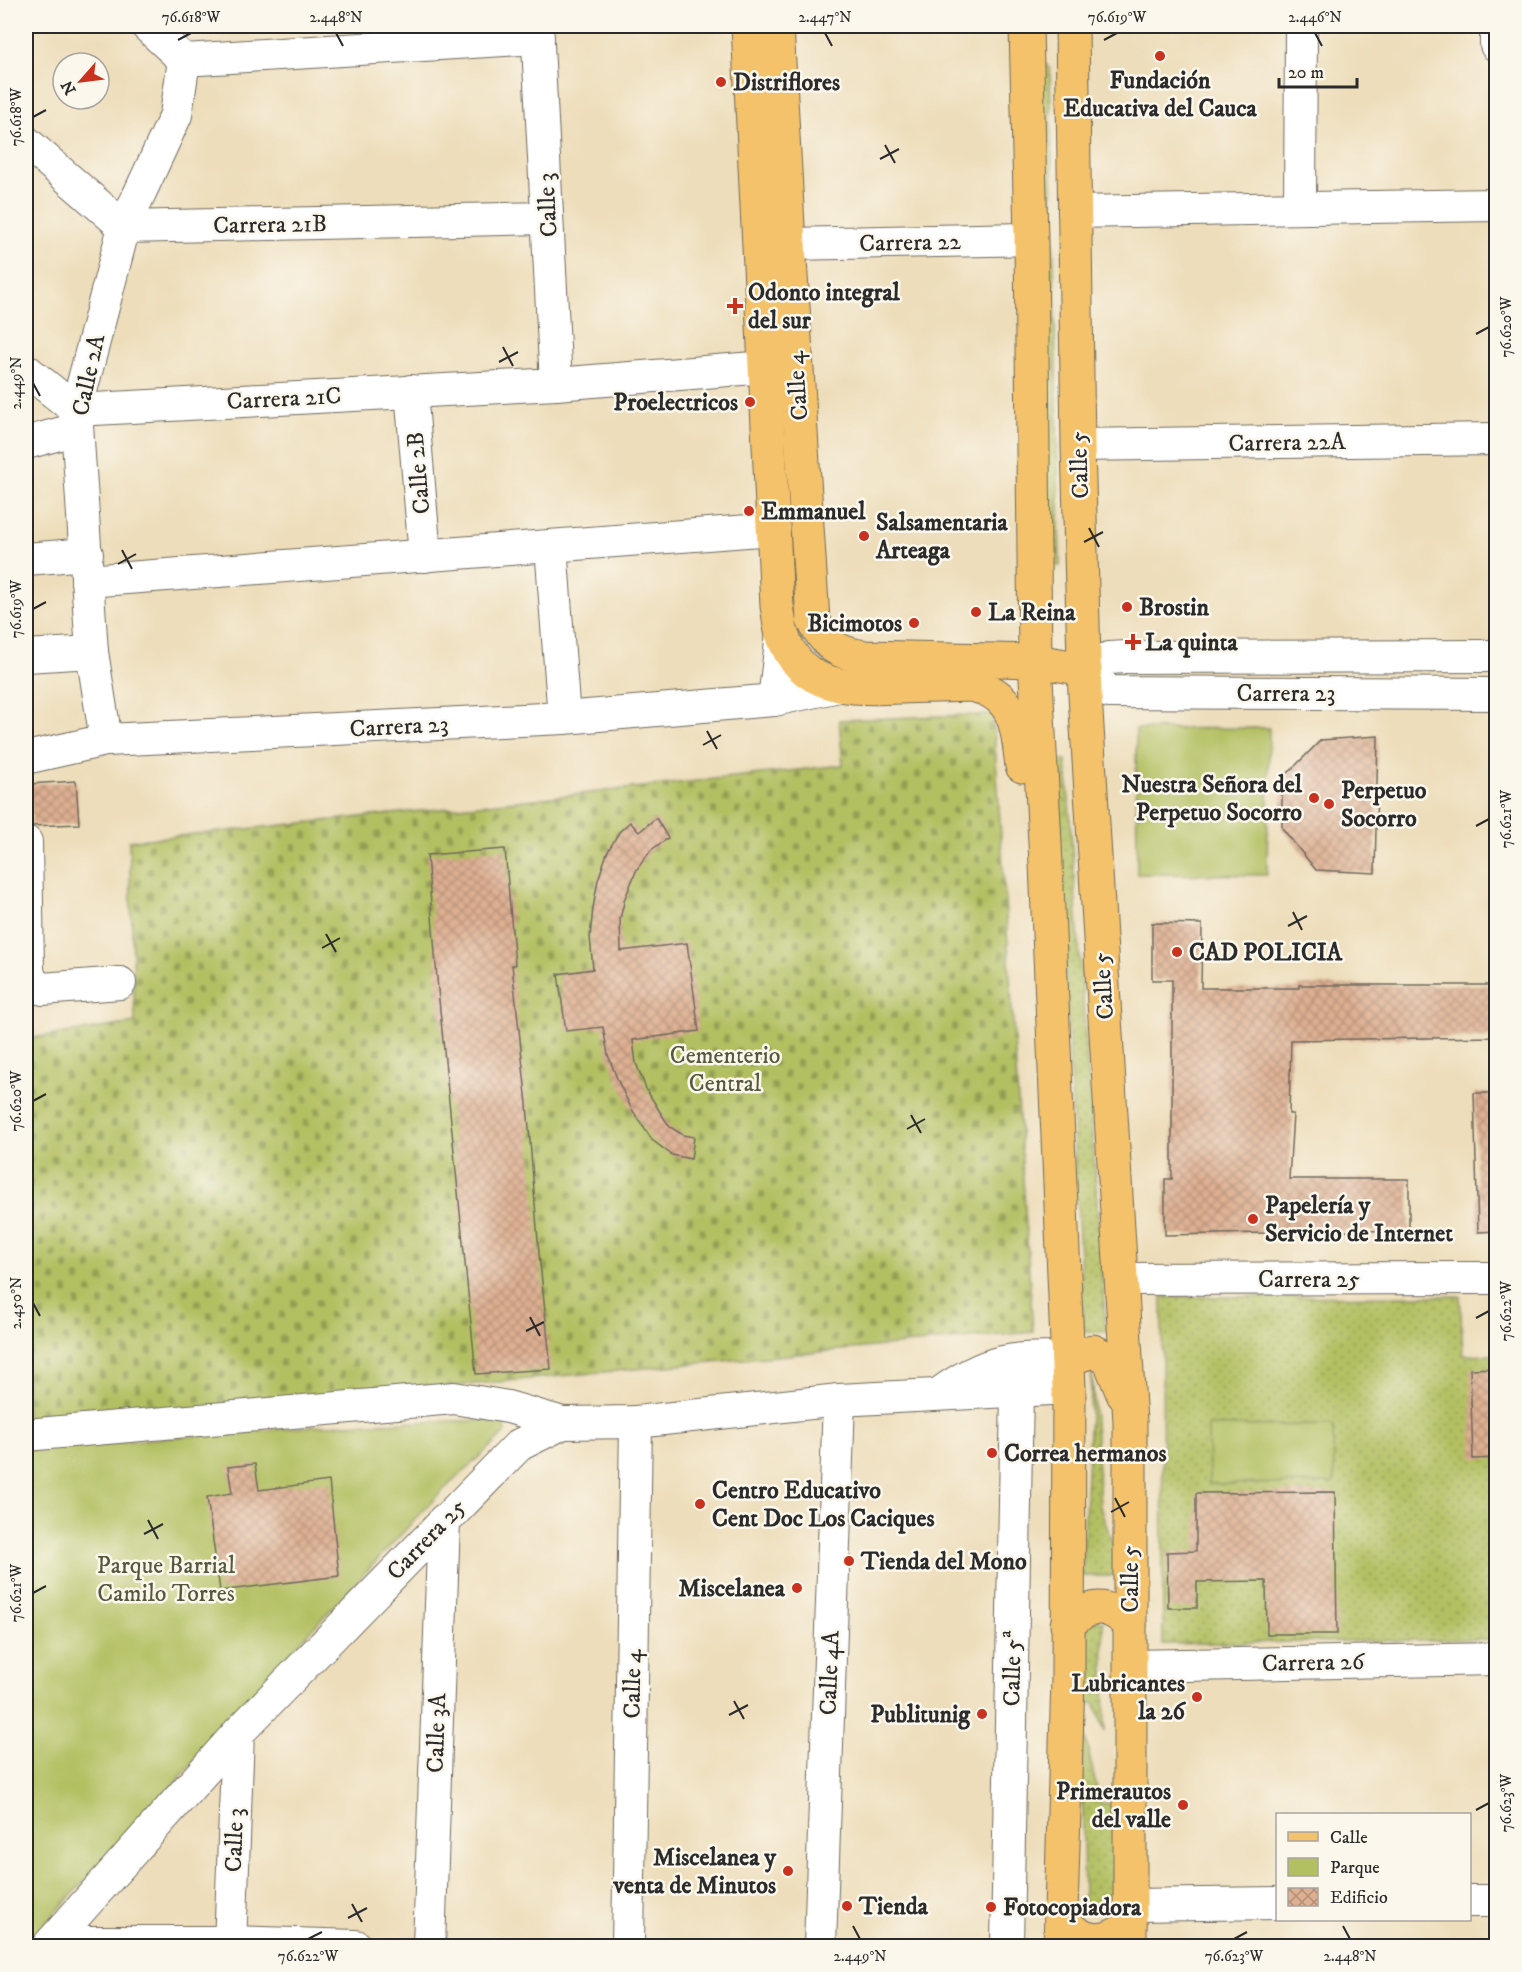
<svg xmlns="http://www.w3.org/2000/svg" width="1522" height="1972" viewBox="0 0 1522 1972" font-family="'IM FELL DW Pica',serif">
<defs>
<pattern id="grass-dots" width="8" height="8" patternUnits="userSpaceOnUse" patternTransform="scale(1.5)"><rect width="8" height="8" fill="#b3c062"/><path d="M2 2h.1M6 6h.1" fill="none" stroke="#929c51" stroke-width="1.8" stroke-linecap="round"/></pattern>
<pattern id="cemetery-stones" width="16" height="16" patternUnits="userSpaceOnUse" patternTransform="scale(1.5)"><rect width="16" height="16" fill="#b3c062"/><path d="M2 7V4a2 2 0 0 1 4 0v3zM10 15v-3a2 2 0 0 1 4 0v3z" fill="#929c51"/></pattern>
<pattern id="building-cross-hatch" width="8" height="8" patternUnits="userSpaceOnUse" patternTransform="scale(1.5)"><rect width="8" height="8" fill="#deb092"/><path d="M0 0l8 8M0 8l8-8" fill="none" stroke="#b48f77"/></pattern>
</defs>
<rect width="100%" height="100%" fill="#fbf7ec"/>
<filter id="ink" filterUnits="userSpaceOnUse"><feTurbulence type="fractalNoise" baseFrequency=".0167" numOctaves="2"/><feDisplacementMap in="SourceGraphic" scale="12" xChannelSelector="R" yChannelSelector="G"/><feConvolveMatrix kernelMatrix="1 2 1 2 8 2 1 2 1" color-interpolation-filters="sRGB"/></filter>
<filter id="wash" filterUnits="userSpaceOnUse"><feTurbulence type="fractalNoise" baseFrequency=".008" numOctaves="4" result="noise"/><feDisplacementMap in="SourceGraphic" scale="24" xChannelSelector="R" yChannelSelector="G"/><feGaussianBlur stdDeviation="1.35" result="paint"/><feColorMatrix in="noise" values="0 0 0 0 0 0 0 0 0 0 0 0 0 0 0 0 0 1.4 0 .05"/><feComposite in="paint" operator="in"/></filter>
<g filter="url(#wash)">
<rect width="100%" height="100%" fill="#edddba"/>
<!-- grass -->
<g fill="url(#grass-dots)" stroke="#6f7646" stroke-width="1.5">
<path d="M 1040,58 L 1050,69 L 1060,566 L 1044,564 Z"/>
<path d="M 1066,760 L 1106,1332 L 1084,1332 L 1054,762 Z"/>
<path d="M 1460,1296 L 1463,1355 L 1496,1355 L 1496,1639 L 1163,1644 L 1162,1297 Z"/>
<path d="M 1092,1373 L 1100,1507 L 1115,1550 L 1112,1576 L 1082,1576 Z"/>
<path d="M 1083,1621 L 1103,1621 L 1105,1732 L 1095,1703 L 1079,1704 Z"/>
<path d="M 1082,1724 L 1100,1803 L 1115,1804 L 1113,1913 L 1084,1911 Z"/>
</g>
<!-- cemetery -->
<path fill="url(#cemetery-stones)" stroke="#6f7646" stroke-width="1.5" d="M 993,714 L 1033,1332 L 26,1426 L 26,1039 L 135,1023 L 129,841 L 498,803 L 843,765 L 839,720 Z"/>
<!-- park -->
<g fill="#b3c062" stroke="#6f7646" stroke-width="1.5">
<path d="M 1269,728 L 1267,875 L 1137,874 L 1136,729 Z"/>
<path d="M 489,1420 L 504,1423 L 506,1432 L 439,1494 L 259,1686 L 240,1712 L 26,1945 L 26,1449 L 341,1424 Z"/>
<path d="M 1333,1425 L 1334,1483 L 1209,1484 L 1208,1426 Z"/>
</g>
<g id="blocks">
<!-- building -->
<g fill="url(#building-cross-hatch)">
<path d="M 1378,736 L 1375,873 L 1316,870 L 1282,828 L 1282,779 L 1321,740 Z"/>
<path d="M 76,781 L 79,824 L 32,826 L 29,784 Z"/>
<path d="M 656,818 L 668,838 L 651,850 L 637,869 L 625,898 L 620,919 L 621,951 L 687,943 L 699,1031 L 633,1040 L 636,1063 L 646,1089 L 660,1112 L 670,1127 L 683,1135 L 694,1137 L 691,1159 L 672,1155 L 652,1140 L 631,1108 L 618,1081 L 608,1055 L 603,1027 L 566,1031 L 558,974 L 593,969 L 590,937 L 593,908 L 598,880 L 607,853 L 619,832 L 630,822 L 639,832 Z"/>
<path d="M 505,849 L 515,965 L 512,965 L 527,1104 L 539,1253 L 551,1369 L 476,1374 L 438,990 L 427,855 Z"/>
<path d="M 1152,923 L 1202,924 L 1201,988 L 1299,988 L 1299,985 L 1497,985 L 1497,1037 L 1291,1040 L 1289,1114 L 1293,1114 L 1289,1179 L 1409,1179 L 1409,1230 L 1165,1235 L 1165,1179 L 1172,1179 L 1172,980 L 1152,980 Z"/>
<path d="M 1474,1093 L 1497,1093 L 1497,1231 L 1478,1232 Z"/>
<path d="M 1497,1368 L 1497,1458 L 1473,1459 L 1470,1369 Z"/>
<path d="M 255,1464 L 259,1490 L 329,1481 L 339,1576 L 220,1591 L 207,1497 L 232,1493 L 228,1467 Z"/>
<path d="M 1335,1492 L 1337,1634 L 1267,1634 L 1266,1581 L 1197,1582 L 1197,1608 L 1168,1608 L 1167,1552 L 1196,1551 L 1196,1493 Z"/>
</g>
</g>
</g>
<g filter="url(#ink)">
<use href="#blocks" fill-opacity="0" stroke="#6f695d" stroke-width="1.5"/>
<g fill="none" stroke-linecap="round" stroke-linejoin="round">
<!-- minor casing -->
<g stroke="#6f695d" stroke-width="34">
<g id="minor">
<path d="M 147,26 L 184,60 L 538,38"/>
<path d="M 537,26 L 556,384"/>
<path d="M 1496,26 L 1496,45"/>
<path d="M 26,142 L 124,227 L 547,218"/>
<path d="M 1300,208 L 1301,26"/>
<path d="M 1074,212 L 1496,205"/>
<path d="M 789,244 L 1031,239"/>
<path d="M 26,370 L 76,410 L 556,384 L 766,367"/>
<path d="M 411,391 L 425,556"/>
<path d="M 26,443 L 77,429"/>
<path d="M 1078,445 L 1496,439"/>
<path d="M 551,546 L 564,718"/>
<path d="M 26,559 L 87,554"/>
<path d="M 87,581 L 774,529"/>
<path d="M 26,656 L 92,652"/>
<path d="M 1496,656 L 1126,657 L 1109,658 L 1085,669 L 1109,692 L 1496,694"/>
<path d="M 774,700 L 782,633"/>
<path d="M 106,740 L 92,652 L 76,410 L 124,227 L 176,115 L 184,60"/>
<path d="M 26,758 L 106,740 L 564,718 L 774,700 L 839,686"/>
<path d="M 26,842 L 28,971 L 32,982 L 42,989 L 120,983"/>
<path d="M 1121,1279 L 1496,1278"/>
<path d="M 940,1393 C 986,1360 1012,1356 1068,1359"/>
<path d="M 26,1435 L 454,1398 L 508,1407 L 563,1423"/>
<path d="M 1130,1666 L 1496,1659"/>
<path d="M 1470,1901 L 1496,1901"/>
<path d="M 1130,1905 L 1278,1903"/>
<path d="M 52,1942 L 230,1942 L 356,1946"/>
<path d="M 48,1946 L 238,1733 L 519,1445 L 563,1423 L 636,1422 L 839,1400 L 1069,1388"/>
<path d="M 230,1946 L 238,1733"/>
<path d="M 429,1946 L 444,1520"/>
<path d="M 628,1946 L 636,1422"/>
<path d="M 820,1946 L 839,1400"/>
<path d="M 1007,1946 L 1017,1390"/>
</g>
</g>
<!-- major casing -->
<g stroke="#6f695d" stroke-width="35">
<g id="major">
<path d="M 748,26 L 777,606 C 779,615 779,625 782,634 C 801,691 852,689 901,687 C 924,686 947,686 970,685 C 1016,693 1017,727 1022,766"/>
<path d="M 777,26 L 789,244 L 813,620 C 827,646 837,653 866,657 L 1035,661 L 1085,669"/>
<path d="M 1026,26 L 1031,239 L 1035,661 L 1045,842 L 1069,1388 L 1068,1678 L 1060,1946"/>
<path d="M 1072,26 L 1078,445 L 1085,695 L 1130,1422 L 1130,1946"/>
<path d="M 1068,1359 L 1093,1351 L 1109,1359 L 1123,1394"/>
<path d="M 1067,1625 C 1091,1603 1106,1602 1130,1624"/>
<path d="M 1061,1918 C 1081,1944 1105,1947 1130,1925"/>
</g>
</g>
<!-- minor -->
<use href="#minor" stroke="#fff" stroke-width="32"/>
<!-- major -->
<use href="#major" stroke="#f4c26a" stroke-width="33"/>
</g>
</g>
<!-- ticks -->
<path fill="none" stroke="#2b2b2b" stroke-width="2" d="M 336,33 L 343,46M 825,33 L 832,46M 1315,33 L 1322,46M 178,40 L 191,33M 1104,40 L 1117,33M 33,117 L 46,110M 885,145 L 895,163M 880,159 L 899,149M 1476,334 L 1489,327M 503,347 L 513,366M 499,362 L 518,352M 33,383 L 40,396M 1089,528 L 1099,547M 1084,542 L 1103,532M 122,550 L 132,569M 118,564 L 136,554M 33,609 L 46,602M 707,731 L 717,749M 703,745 L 721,735M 1476,826 L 1489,819M 1293,912 L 1302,930M 1288,926 L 1307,916M 326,934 L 336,952M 322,948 L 340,938M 33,1101 L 46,1094M 911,1115 L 921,1133M 907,1129 L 925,1119M 33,1303 L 40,1316M 530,1317 L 540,1336M 1476,1318 L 1489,1311M 526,1331 L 544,1322M 1115,1498 L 1125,1517M 1111,1512 L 1129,1502M 148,1520 L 158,1539M 144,1534 L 163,1524M 33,1593 L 46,1586M 734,1701 L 744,1719M 729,1715 L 748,1705M 1476,1810 L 1489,1803M 352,1904 L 362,1922M 348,1918 L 367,1908M 853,1926 L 860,1939M 1343,1926 L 1350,1939M 308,1939 L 322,1932M 1234,1939 L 1247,1932"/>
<!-- markers -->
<g fill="#c8321e" stroke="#fbf7ec" stroke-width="2">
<circle cx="1160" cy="56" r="6"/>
<circle cx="721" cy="82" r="6"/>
<path d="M732 297h6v6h6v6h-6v6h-6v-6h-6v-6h6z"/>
<circle cx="750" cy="402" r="6"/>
<circle cx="749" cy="511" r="6"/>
<circle cx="864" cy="536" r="6"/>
<circle cx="1127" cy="607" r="6"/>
<circle cx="976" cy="612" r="6"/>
<circle cx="914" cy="623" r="6"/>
<path d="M1130 633h6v6h6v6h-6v6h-6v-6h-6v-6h6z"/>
<circle cx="1314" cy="798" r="6"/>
<circle cx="1329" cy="804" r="6"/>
<circle cx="1177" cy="952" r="6"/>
<circle cx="1253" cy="1219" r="6"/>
<circle cx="992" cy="1453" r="6"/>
<circle cx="700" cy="1504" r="6"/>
<circle cx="849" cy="1561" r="6"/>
<circle cx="797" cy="1588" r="6"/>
<circle cx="1197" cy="1697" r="6"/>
<circle cx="982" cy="1714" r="6"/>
<circle cx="1183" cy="1805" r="6"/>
<circle cx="788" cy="1871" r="6"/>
<circle cx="847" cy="1906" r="6"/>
<circle cx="991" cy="1907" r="6"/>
</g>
<g text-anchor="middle" stroke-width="5" stroke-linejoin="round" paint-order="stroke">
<!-- poi labels -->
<g font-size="24" font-weight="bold" fill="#2b2b2b" stroke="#fbf7ec" text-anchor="start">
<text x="1160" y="88" text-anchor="middle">Fundación<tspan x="1160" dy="28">Educativa del Cauca</tspan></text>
<text x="733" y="90">Distriflores</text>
<text x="748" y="300">Odonto integral<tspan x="748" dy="28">del sur</tspan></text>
<text x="738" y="410" text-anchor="end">Proelectricos</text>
<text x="761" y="519">Emmanuel</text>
<text x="876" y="530">Salsamentaria<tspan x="876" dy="28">Arteaga</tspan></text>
<text x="1139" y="615">Brostin</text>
<text x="988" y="620">La Reina</text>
<text x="902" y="631" text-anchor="end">Bicimotos</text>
<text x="1145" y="650">La quinta</text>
<text x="1302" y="792" text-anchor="end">Nuestra Señora del<tspan x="1302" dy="28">Perpetuo Socorro</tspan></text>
<text x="1341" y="798">Perpetuo<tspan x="1341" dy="28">Socorro</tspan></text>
<text x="1189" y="960">CAD POLICIA</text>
<text x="1265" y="1213">Papelería y<tspan x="1265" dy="28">Servicio de Internet</tspan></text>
<text x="1004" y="1461">Correa hermanos</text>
<text x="712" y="1498">Centro Educativo<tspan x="712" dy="28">Cent Doc Los Caciques</tspan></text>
<text x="861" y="1569">Tienda del Mono</text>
<text x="785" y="1596" text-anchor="end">Miscelanea</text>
<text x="1185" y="1691" text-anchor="end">Lubricantes<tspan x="1185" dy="28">la 26</tspan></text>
<text x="970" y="1722" text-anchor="end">Publitunig</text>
<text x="1171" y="1799" text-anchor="end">Primerautos<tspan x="1171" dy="28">del valle</tspan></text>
<text x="776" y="1865" text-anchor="end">Miscelanea y<tspan x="776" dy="28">venta de Minutos</tspan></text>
<text x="859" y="1914">Tienda</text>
<text x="1003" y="1915">Fotocopiadora</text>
</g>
<!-- street labels -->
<g font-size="24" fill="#2b2b2b" stroke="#fbf7ec">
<text transform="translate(547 205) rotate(-93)" y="8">Calle 3</text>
<text transform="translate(270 224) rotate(-1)" y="8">Carrera 21B</text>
<text transform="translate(910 242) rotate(-1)" y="8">Carrera 22</text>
<text transform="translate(88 375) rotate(-78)" y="8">Calle 2A</text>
<text transform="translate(797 386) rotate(-94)" y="8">Calle 4</text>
<text transform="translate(284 398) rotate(-3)" y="8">Carrera 21C</text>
<text transform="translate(1287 442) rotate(-1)" y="8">Carrera 22A</text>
<text transform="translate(1079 465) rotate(-92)" y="8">Calle 5</text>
<text transform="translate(418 473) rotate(-95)" y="8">Calle 2B</text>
<text x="1286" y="701">Carrera 23</text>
<text transform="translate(399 726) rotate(-3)" y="8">Carrera 23</text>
<text transform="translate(1103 986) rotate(-94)" y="8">Calle 5</text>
<text x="1309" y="1287">Carrera 25</text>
<text transform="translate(426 1539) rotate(-46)" y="8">Carrera 25</text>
<text transform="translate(1130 1579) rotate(-90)" y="8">Calle 5</text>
<text transform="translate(1313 1662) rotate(-1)" y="8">Carrera 26</text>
<text transform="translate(1012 1668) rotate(-89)" y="8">Calle 5ª</text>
<text transform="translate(829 1673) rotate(-88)" y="8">Calle 4A</text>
<text transform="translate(632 1684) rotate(-89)" y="8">Calle 4</text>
<text transform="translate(436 1733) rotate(-88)" y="8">Calle 3A</text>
<text transform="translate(234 1840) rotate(-88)" y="8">Calle 3</text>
</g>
<!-- park labels -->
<g font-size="24" fill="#54583c" stroke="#fbf7ec">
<text x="725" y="1063">Cementerio<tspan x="725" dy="28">Central</tspan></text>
<text x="166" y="1573">Parque Barrial<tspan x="166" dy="28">Camilo Torres</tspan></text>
</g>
</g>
<!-- margin -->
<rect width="1522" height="1972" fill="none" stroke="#fbf7ec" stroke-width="66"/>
<!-- legend -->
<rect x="1276" y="1813" width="195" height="108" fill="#fbf7ec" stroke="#a8a59f" stroke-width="1.5"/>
<rect x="1288" y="1832" width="30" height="9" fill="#f4c26a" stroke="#a8a59f" stroke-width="1.5"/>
<text x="1330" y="1843" font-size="18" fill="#2b2b2b">Calle</text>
<rect x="1288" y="1858" width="30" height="18" fill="#b3c062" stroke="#a8a59f" stroke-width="1.5"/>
<text x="1330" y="1873" font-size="18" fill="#2b2b2b">Parque</text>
<rect x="1288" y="1888" width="30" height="18" fill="url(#building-cross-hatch)" stroke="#a8a59f" stroke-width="1.5"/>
<text x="1330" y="1903" font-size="18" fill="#2b2b2b">Edificio</text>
<!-- north arrow -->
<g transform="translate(81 81) rotate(242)"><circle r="28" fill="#fbf7ec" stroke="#a8a59f" stroke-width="1.5"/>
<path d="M0-4.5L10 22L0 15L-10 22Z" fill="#c8321e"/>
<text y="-9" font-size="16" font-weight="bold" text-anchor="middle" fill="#2b2b2b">N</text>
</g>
<!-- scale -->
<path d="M1279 78v9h78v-9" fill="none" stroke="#2b2b2b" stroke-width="3"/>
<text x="1288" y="78" font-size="18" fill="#2b2b2b" stroke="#fbf7ec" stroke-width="4.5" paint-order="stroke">20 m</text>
<rect x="33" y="33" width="1456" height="1906" fill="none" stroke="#2b2b2b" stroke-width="2"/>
<g font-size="15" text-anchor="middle" fill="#2b2b2b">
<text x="191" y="22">76.618°W</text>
<text x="336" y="22">2.448°N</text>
<text x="825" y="22">2.447°N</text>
<text x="1117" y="22">76.619°W</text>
<text x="1315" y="22">2.446°N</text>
<text transform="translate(16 117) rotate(-90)" y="5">76.618°W</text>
<text transform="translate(1506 327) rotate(-90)" y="5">76.620°W</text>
<text transform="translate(16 383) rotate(-90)" y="5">2.449°N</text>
<text transform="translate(16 609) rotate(-90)" y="5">76.619°W</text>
<text transform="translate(1506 819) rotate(-90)" y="5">76.621°W</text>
<text transform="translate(16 1101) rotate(-90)" y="5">76.620°W</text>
<text transform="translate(16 1303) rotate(-90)" y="5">2.450°N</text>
<text transform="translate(1506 1311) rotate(-90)" y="5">76.622°W</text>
<text transform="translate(16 1593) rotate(-90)" y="5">76.621°W</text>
<text transform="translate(1506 1803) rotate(-90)" y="5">76.623°W</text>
<text x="308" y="1961">76.622°W</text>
<text x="860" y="1961">2.449°N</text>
<text x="1234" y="1961">76.623°W</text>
<text x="1350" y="1961">2.448°N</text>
</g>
</svg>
